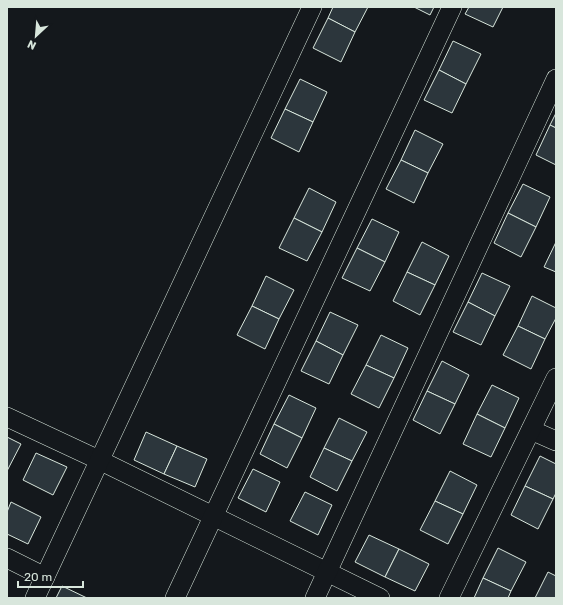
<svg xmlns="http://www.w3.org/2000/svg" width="563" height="605" viewBox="0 0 563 605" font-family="Rubik,sans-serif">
<rect width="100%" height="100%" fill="#14181c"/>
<!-- building -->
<g fill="#2c363c" stroke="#d8e6dc">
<path d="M 333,7 L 368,7 L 355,32 L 328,18 Z"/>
<path d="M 414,7 L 434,7 L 430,15 Z"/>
<path d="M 469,7 L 503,7 L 493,27 L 465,14 Z"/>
<path d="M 328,18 L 355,32 L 341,62 L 313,48 Z"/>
<path d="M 453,41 L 481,54 L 466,84 L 439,70 Z"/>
<path d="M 439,70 L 466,84 L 452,113 L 424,100 Z"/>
<path d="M 300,79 L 327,92 L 313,122 L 285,109 Z"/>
<path d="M 285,109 L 313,122 L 299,152 L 271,138 Z"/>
<path d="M 556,113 L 556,128 L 550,125 Z"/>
<path d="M 550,125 L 556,128 L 556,165 L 536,155 Z"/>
<path d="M 415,130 L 443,144 L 428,173 L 401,160 Z"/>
<path d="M 401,160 L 428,173 L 414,203 L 386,189 Z"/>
<path d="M 523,184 L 550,197 L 536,227 L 508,213 Z"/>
<path d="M 309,188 L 336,202 L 322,232 L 294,218 Z"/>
<path d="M 508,213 L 536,227 L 521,257 L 494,243 Z"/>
<path d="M 294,218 L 322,232 L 307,261 L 279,248 Z"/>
<path d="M 372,219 L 399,232 L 385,262 L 357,248 Z"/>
<path d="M 422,242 L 449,256 L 435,285 L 407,272 Z"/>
<path d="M 556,242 L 556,272 L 544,267 Z"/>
<path d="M 357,248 L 385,262 L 370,291 L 342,278 Z"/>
<path d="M 407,272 L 435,285 L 420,315 L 393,301 Z"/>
<path d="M 482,273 L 510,286 L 495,316 L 468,302 Z"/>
<path d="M 266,276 L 294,290 L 279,319 L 252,306 Z"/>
<path d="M 532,296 L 556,308 L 556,318 L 545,339 L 518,326 Z"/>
<path d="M 468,302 L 495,316 L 481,345 L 453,332 Z"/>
<path d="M 252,306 L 279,319 L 265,349 L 237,335 Z"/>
<path d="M 330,312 L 358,325 L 343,355 L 316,341 Z"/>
<path d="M 518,326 L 545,339 L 531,369 L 503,355 Z"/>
<path d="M 381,335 L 408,348 L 394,378 L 366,365 Z"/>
<path d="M 316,341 L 343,355 L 329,384 L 301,371 Z"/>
<path d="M 442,361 L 469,375 L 455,404 L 427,391 Z"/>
<path d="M 366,365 L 394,378 L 379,408 L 351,394 Z"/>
<path d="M 492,385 L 519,398 L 505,428 L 477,414 Z"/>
<path d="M 427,391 L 455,404 L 440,434 L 413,420 Z"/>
<path d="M 289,395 L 316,408 L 302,438 L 274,424 Z"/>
<path d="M 477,414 L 505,428 L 491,457 L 463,444 Z"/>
<path d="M 339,418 L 367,432 L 352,461 L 324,448 Z"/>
<path d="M 274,424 L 302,438 L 287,468 L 260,454 Z"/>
<path d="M 146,432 L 177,446 L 164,474 L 134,460 Z"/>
<path d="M 7,437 L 21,444 L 7,471 Z"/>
<path d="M 177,446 L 207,459 L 195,487 L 164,474 Z"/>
<path d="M 324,448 L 352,461 L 337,491 L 310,477 Z"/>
<path d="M 36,453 L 67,467 L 53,495 L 23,480 Z"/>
<path d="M 540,456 L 556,464 L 556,493 L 553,499 L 525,486 Z"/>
<path d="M 253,469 L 280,482 L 266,512 L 238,498 Z"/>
<path d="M 450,471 L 477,485 L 463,514 L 435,501 Z"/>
<path d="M 525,486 L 553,499 L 538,529 L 511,515 Z"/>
<path d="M 305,492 L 332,505 L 318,535 L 290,521 Z"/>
<path d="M 435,501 L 463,514 L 448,544 L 420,530 Z"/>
<path d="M 11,502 L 41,517 L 28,544 L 7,534 L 7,512 Z"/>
<path d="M 369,535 L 399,549 L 385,577 L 355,562 Z"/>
<path d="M 498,548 L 526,562 L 511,591 L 483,578 Z"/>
<path d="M 399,549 L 429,564 L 415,591 L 385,577 Z"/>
<path d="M 548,572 L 556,576 L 556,598 L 535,598 Z"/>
<path d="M 483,578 L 511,591 L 508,598 L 474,598 Z"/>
<path d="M 62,586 L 87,598 L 56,598 Z"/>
</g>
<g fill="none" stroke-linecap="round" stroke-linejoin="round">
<!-- street casing -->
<g stroke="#d8e6dc" stroke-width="20">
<g id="street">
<path d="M 7,417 L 99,460 L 380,598"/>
<path d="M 531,430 L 556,441"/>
<path d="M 7,558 L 45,577"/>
<path d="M 35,598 L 312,7"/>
<path d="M 175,598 L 452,7"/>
<path d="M 315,598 L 556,79"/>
<path d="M 449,598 L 556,378"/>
</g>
</g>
<!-- street -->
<use href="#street" stroke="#14181c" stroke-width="19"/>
</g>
<!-- border -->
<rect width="563" height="605" fill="none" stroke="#d8e6dc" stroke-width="16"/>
<!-- north arrow -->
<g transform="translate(36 36) rotate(206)" stroke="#14181c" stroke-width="3" paint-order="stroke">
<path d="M0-3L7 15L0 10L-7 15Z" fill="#d8e6dc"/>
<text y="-6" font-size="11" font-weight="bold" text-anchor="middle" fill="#d8e6dc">N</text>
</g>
<!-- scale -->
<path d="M18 581v6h65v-6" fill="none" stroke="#d8e6dc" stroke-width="2"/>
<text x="24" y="581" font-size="12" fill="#d8e6dc" stroke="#14181c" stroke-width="3" paint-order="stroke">20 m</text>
</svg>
